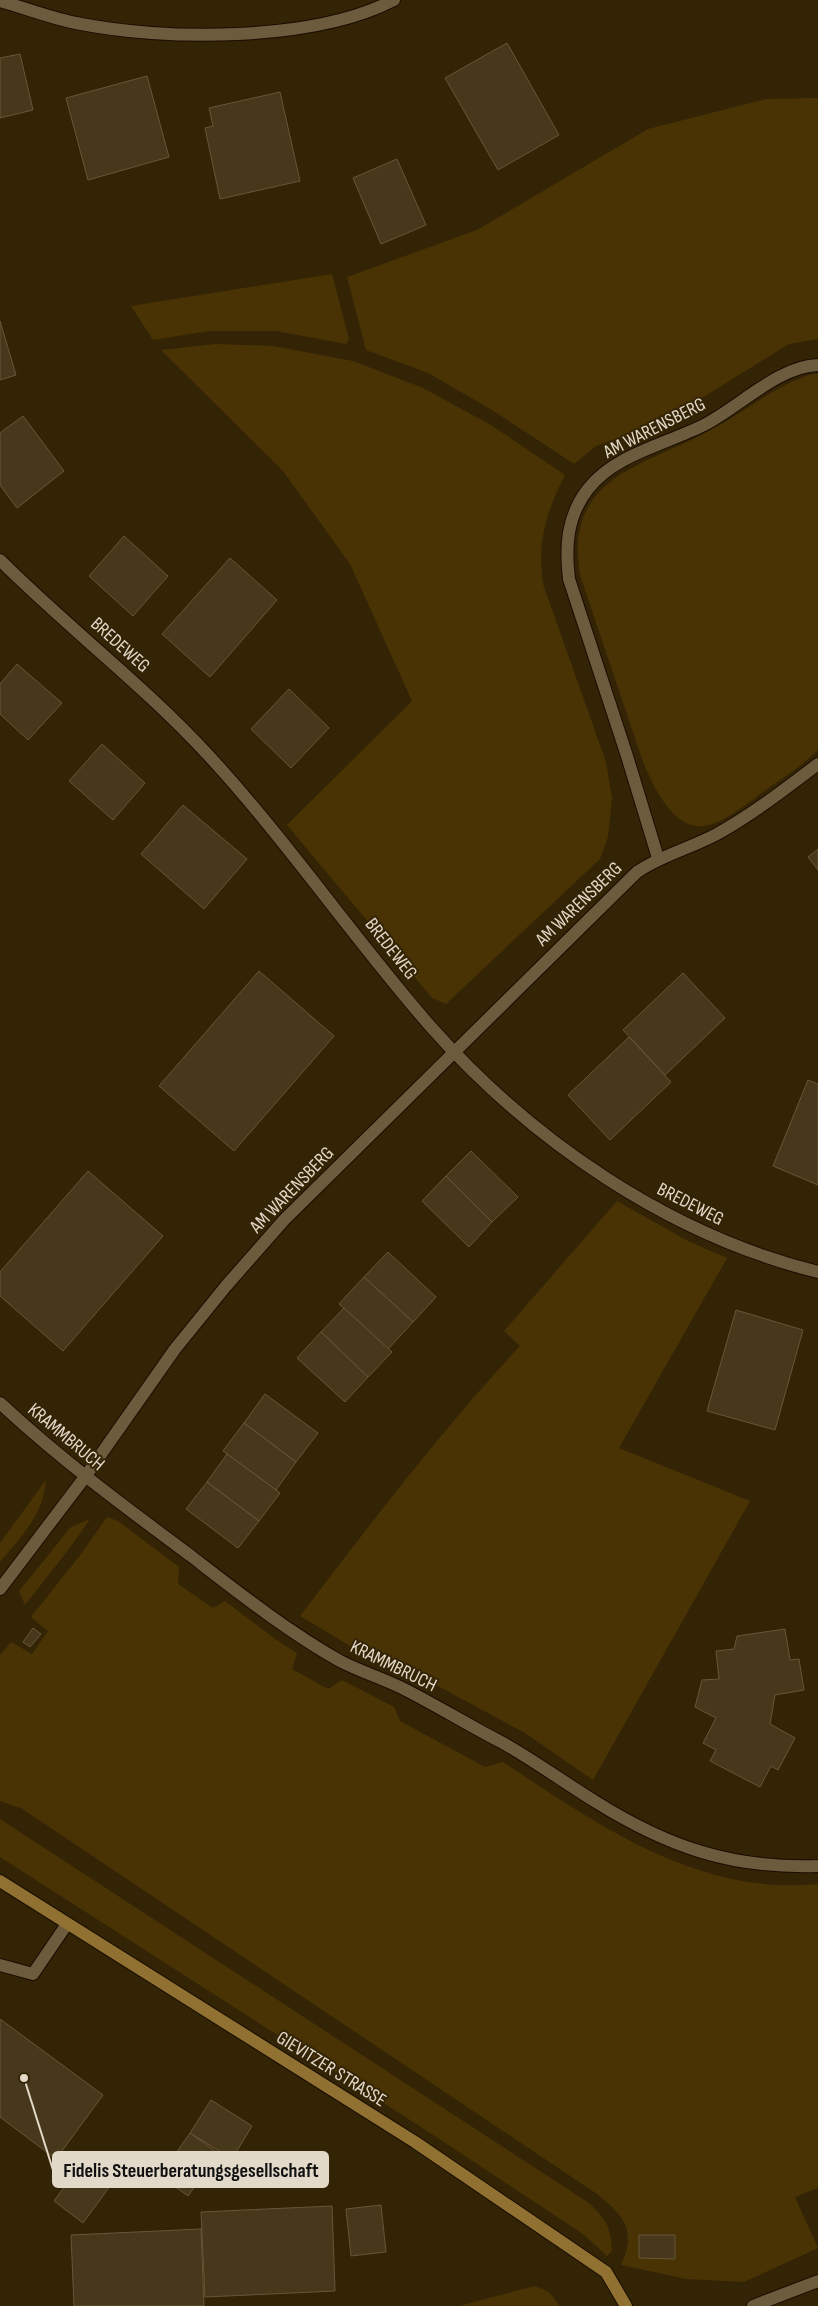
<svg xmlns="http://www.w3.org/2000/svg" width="818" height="2306" viewBox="0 0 818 2306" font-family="'Sofia Sans Condensed',sans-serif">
<rect width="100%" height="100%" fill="#342406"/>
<!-- green -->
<g fill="#493304">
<path d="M 818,98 L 818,339 L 789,344 L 697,401 L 636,431 L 596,446 L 574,464 L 492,410 L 428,373 L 366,350 L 347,277 L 477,230 L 648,129 L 766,99 Z"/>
<path d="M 332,274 L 349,339 L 346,344 L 276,331 L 209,331 L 153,340 L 131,306 Z"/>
<path d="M 216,344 L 273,346 L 353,361 L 423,388 L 491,425 L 565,475 C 546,512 537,542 543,584 L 606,762 L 612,798 L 608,837 L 600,859 L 446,1004 L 432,998 L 287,825 L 412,701 L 350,564 L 283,471 L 161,350 Z"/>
<path d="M 813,374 L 818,374 L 818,750 C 802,766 781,779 763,792 C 748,803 721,825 703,826 C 672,829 653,785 643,762 L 580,575 C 564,477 640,468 707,432 C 743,414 774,385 813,374 Z"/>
<path d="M 617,1201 L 688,1241 L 727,1258 L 619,1448 L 750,1501 L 593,1780 L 525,1733 L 410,1671 L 350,1646 L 300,1616 C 371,1523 441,1431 520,1346 L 504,1331 Z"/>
<path d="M 46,1480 C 43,1516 22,1535 0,1562 L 0,1543 Z"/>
<path d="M 107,1517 L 118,1521 L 179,1567 L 178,1584 L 213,1608 L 225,1601 L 278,1641 L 297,1653 L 292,1669 L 328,1689 L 342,1680 L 394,1707 L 400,1721 L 485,1767 L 503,1762 C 598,1825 698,1896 818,1884 L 818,2188 L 795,2197 L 818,2248 L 744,2282 L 686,2279 L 621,2265 C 637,2230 624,2216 597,2194 L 21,1808 L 0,1801 L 0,1655 L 11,1642 L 32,1654 L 48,1631 L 31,1617 L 81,1554 Z"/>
<path d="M 90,1519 L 72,1545 L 25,1605 L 19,1591 L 71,1527 Z"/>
<path d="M 0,1819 L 589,2203 C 606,2219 611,2227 612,2251 L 607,2256 L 583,2234 L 424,2129 L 0,1857 Z"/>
<path d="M 535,2286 L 549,2292 L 560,2306 L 459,2306 Z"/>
</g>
<!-- building -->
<g fill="#48381b" stroke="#675638">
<path d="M 507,43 L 559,135 L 498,170 L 445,78 Z"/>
<path d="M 20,54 L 33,110 L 0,118 L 0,58 Z"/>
<path d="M 147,76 L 169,157 L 88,180 L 66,98 Z"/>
<path d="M 280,92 L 300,181 L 220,199 L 205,128 L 213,126 L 209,108 Z"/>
<path d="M 397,159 L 426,225 L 381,244 L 353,178 Z"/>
<path d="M 0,321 L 16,375 L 0,380 Z"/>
<path d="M 23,416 L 64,471 L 17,508 L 0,485 L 0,433 Z"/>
<path d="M 124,536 L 168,576 L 133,616 L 89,576 Z"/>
<path d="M 230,558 L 277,600 L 210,677 L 162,634 Z"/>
<path d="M 17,664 L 62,703 L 28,740 L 0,714 L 0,684 Z"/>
<path d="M 289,689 L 329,728 L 291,768 L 251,729 Z"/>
<path d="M 102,744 L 145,783 L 113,820 L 69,781 Z"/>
<path d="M 183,805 L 247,859 L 204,909 L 141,854 Z"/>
<path d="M 818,849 L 818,870 L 808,857 Z"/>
<path d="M 259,971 L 334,1036 L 234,1151 L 159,1086 Z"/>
<path d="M 683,973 L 725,1018 L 665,1075 L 623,1030 Z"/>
<path d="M 629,1037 L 671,1082 L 610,1140 L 568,1095 Z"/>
<path d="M 808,1080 L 818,1084 L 818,1185 L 773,1166 Z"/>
<path d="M 471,1151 L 518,1197 L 492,1222 L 446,1176 Z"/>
<path d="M 88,1171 L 163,1236 L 63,1351 L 0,1296 L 0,1272 Z"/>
<path d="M 446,1176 L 492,1222 L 469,1247 L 422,1201 Z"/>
<path d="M 388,1252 L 436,1297 L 413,1322 L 364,1277 Z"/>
<path d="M 364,1277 L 413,1322 L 388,1349 L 339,1304 Z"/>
<path d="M 344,1308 L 392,1352 L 368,1377 L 321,1332 Z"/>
<path d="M 736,1310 L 803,1330 L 775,1430 L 707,1411 Z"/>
<path d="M 321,1332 L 368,1377 L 345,1402 L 297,1358 Z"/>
<path d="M 265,1394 L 318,1433 L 296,1462 L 244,1423 Z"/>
<path d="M 244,1423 L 296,1462 L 276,1490 L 223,1451 Z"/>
<path d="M 227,1454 L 280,1493 L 259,1521 L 207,1482 Z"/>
<path d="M 207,1482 L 259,1521 L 238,1548 L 186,1509 Z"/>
<path d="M 33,1628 L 41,1634 L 30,1647 L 23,1642 Z"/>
<path d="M 785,1629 L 790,1660 L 799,1659 L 804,1690 L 775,1695 L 770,1724 L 795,1738 L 778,1770 L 771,1766 L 760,1787 L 710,1761 L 716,1750 L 703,1743 L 716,1718 L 695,1707 L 702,1680 L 719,1679 L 716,1651 L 734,1649 L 737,1636 Z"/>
<path d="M 0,2019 L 103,2095 L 56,2159 L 0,2117 Z"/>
<path d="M 211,2100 L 252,2126 L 232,2159 L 190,2133 Z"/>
<path d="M 190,2133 L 218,2153 L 188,2196 L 160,2176 Z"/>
<path d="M 84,2160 L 113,2182 L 83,2223 L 54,2201 Z"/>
<path d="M 381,2205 L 386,2252 L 351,2256 L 346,2209 Z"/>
<path d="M 332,2206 L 335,2291 L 205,2297 L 201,2212 Z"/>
<path d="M 201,2229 L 204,2306 L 74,2306 L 71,2235 Z"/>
<path d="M 639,2235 L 675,2235 L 675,2259 L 639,2258 Z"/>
</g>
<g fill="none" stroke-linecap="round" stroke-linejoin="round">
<!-- lane casing -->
<g stroke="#190d00" stroke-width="14">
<path id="lane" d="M 0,1965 L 33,1974 L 67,1924"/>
</g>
<!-- street casing -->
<g stroke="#190d00" stroke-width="14">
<g id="street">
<path d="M 0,1 C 25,8 51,18 76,23 C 164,41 313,42 394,0"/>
<path d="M 0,560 C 68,628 145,686 210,757 C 289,843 354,939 431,1027 C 532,1141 669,1235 818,1272"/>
<path d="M 658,858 L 627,756 L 569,579 C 565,546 567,516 588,489 C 615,454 667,444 704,425 C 739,407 779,366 818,365"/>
<path d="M 0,1403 C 60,1459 125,1507 191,1556 C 239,1593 287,1631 340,1661 C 361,1672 385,1679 406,1690 C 439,1707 470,1726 503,1743 C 535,1761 565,1783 596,1802 C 668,1847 732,1869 818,1866"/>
<path d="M 0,1589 L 85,1477 L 175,1349 L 226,1286 L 284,1220 L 637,872 C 662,855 691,848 717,834 C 753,814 785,789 818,764"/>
<path d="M 753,2306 L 818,2281"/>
</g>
</g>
<!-- secondary casing -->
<g stroke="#190d00" stroke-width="14">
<path id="secondary" d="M 0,1881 L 415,2142 L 606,2272 L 626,2306"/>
</g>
<!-- lane -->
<use href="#lane" stroke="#6d5b3e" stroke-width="12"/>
<!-- street -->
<use href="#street" stroke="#6d5b3e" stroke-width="12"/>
<!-- secondary -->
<use href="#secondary" stroke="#907131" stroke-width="12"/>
</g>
<g text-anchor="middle" stroke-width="4" stroke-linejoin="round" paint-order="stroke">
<!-- street labels -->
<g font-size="19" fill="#e3d9c9" stroke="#342406">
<text transform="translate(654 427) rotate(-27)" y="7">AM WARENSBERG</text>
<text transform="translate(121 644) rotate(42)" y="7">BREDEWEG</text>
<text transform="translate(578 903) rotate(-44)" y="7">AM WARENSBERG</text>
<text transform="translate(392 948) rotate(52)" y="7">BREDEWEG</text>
<text transform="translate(291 1189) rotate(-46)" y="7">AM WARENSBERG</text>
<text transform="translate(691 1203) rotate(27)" y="7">BREDEWEG</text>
<text transform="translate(67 1436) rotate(40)" y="7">KRAMMBRUCH</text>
<text transform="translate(394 1665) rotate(26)" y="7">KRAMMBRUCH</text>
<text transform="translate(332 2068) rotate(32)" y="7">GIEVITZER STRASSE</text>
</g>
</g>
<!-- callouts -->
<path fill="none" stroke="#e3d9c9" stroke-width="2" d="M24 2078L53 2170"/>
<circle fill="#e3d9c9" stroke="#342406" stroke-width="2" cx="24" cy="2078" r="5"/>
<rect fill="#e3d9c9" stroke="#e3d9c9" stroke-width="2" x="53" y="2152" width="275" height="35" rx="5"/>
<g font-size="20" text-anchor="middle" font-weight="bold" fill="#111">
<text x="191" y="2177">Fidelis Steuerberatungsgesellschaft</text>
</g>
</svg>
